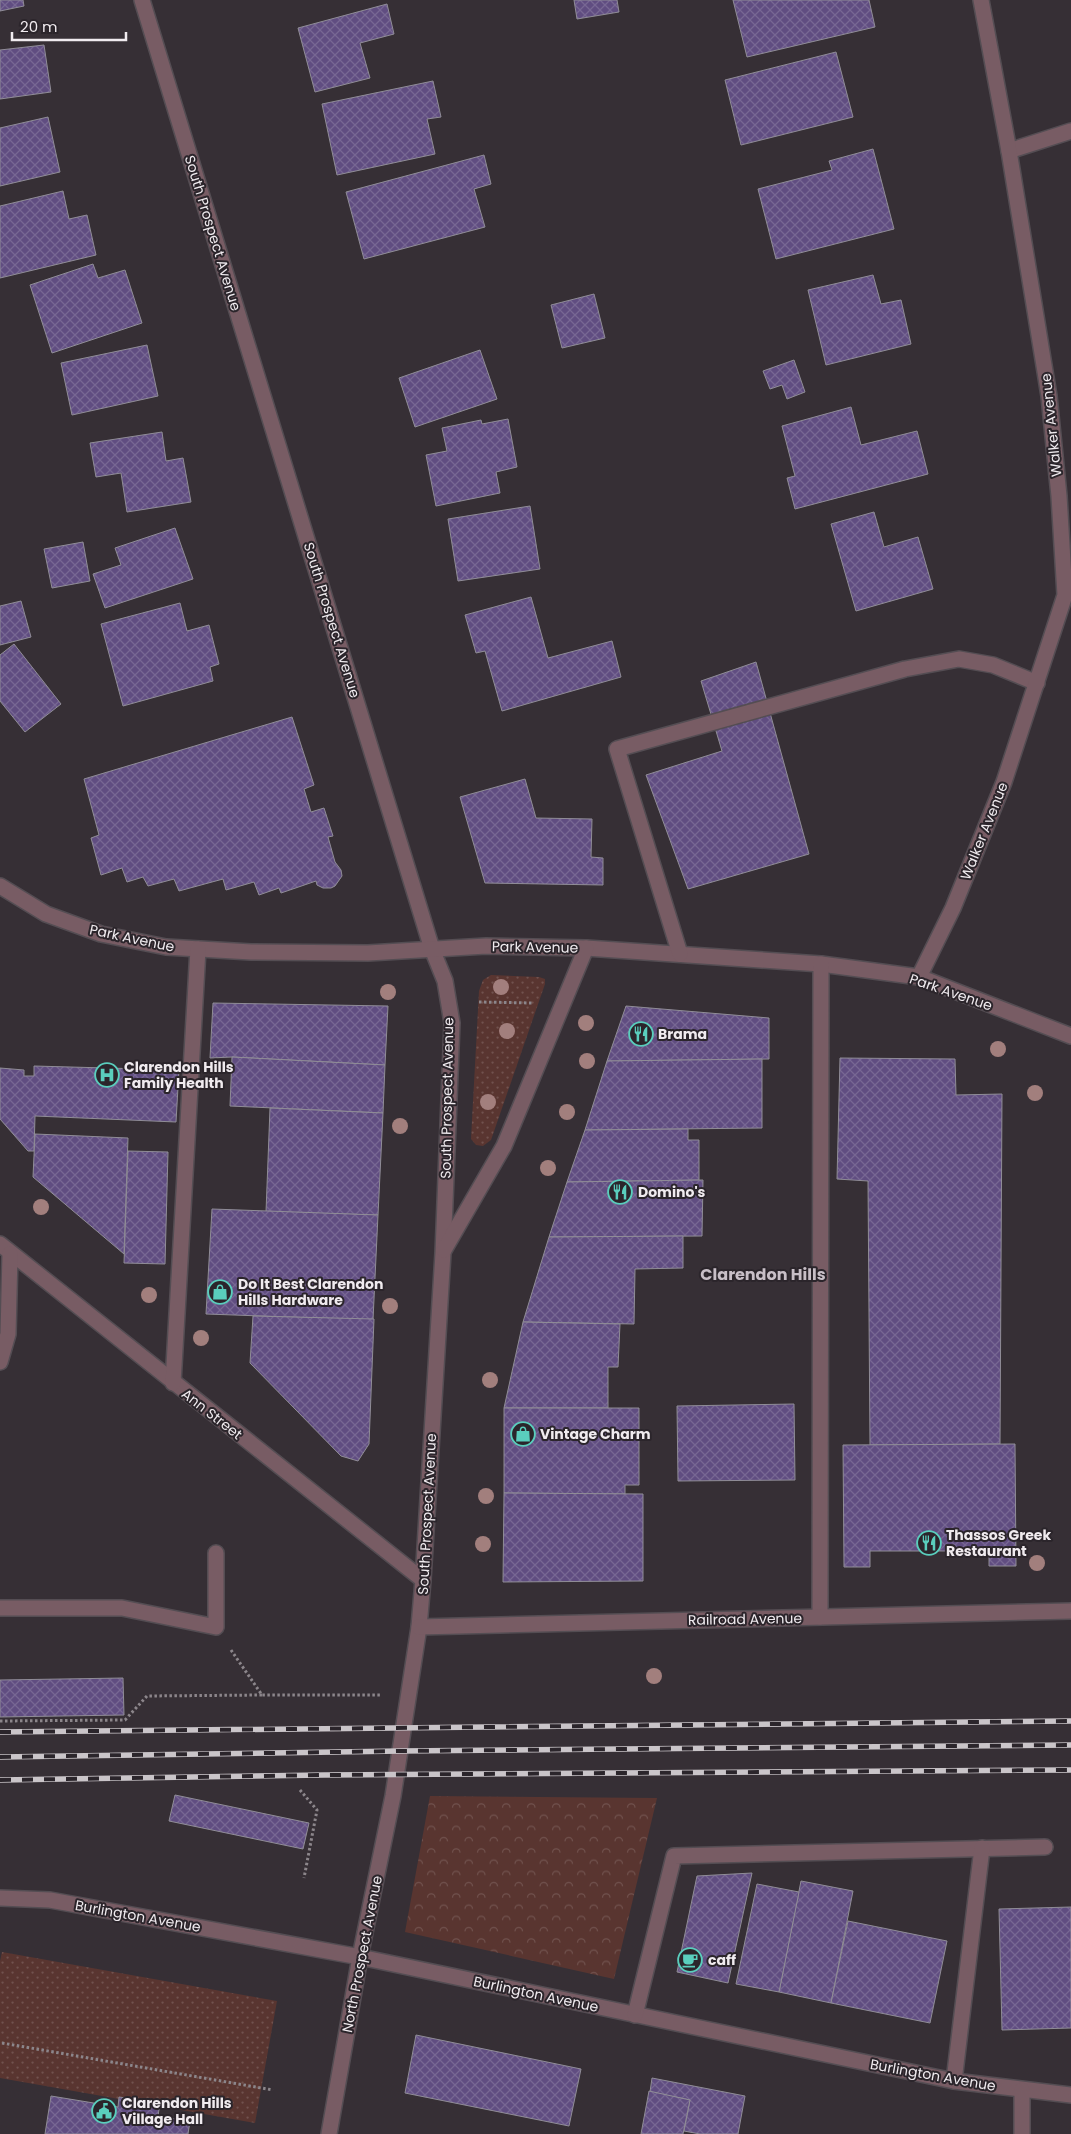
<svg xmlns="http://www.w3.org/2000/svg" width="1071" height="2134" viewBox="0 0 1071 2134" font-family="Poppins,sans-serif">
<defs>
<pattern id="grass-dots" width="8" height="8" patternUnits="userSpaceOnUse" patternTransform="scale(1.25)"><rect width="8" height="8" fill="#593530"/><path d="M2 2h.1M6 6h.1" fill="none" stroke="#71524e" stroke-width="1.8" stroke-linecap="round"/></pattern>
<pattern id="park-crowns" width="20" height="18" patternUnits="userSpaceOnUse" patternTransform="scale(1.25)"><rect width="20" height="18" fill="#593530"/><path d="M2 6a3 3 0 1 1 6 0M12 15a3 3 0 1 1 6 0" fill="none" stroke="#71524e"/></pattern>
<pattern id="building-cross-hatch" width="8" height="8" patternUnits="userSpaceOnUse" patternTransform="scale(1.25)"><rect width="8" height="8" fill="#604d81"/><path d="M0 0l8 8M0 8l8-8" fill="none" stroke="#776793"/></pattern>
</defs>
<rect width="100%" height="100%" fill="#362f35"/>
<!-- grass -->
<g fill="url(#grass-dots)">
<path d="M 491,975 L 539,977 L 545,979 L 545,984 L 491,1140 L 483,1146 L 476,1145 L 471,1139 L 479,991 L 483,980 Z"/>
<path d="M 2,1952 L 277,2001 L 255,2123 L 0,2078 L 0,1961 Z"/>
</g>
<!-- park -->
<path fill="url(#park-crowns)" d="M 430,1796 L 657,1798 L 614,1979 L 405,1932 Z"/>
<!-- building -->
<g fill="url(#building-cross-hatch)" stroke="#908d97">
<path d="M 0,0 L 23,0 L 24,6 L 0,11 Z"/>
<path d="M 574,0 L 617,0 L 619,12 L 577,19 Z"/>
<path d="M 733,0 L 869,0 L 875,27 L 747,57 Z"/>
<path d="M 387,4 L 394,34 L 360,43 L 370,78 L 315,92 L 298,28 Z"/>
<path d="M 44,45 L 51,92 L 0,99 L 0,50 Z"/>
<path d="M 836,52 L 853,117 L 741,145 L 725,80 Z"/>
<path d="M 433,81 L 441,117 L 427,119 L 435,154 L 337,175 L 322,104 Z"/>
<path d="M 48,117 L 60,172 L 0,186 L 0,128 Z"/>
<path d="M 873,149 L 894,229 L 776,259 L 758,189 L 832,170 L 829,161 Z"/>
<path d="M 484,155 L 491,184 L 474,189 L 485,227 L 364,259 L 346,192 Z"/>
<path d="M 63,191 L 69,219 L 87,215 L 96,255 L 0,278 L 0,206 Z"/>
<path d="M 93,264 L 98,278 L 125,270 L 142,323 L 52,353 L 30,285 Z"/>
<path d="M 873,275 L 881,304 L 901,300 L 911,344 L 826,365 L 808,290 Z"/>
<path d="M 594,294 L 605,338 L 562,348 L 551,305 Z"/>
<path d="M 147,345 L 158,396 L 72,415 L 61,363 Z"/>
<path d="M 480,350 L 497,399 L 415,427 L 399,378 Z"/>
<path d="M 794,360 L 805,392 L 787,399 L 782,385 L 770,389 L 763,371 Z"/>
<path d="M 851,407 L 861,445 L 917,431 L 928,474 L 795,509 L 787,478 L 795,476 L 782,426 Z"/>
<path d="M 508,419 L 517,467 L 496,472 L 500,493 L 436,506 L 426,455 L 447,451 L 442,428 L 481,420 L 482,424 Z"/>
<path d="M 162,432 L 166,461 L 183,458 L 191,502 L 127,512 L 121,473 L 96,477 L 90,443 Z"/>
<path d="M 530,506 L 540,569 L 458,581 L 448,519 Z"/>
<path d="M 874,512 L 884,547 L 918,537 L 933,589 L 856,611 L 831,524 Z"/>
<path d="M 175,528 L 193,579 L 105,608 L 93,574 L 121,565 L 115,548 Z"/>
<path d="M 83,542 L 90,581 L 52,588 L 44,549 Z"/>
<path d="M 531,597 L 548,658 L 612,641 L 621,677 L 502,711 L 485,651 L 476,653 L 465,615 Z"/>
<path d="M 21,601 L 31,637 L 0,645 L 0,606 Z"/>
<path d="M 180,603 L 187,631 L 209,625 L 219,664 L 210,667 L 213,681 L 123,706 L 101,624 Z"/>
<path d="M 14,644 L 61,704 L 25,732 L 0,701 L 0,655 Z"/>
<path d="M 756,662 L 809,854 L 688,889 L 646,775 L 722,751 L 701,681 Z"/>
<path d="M 292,717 L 314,785 L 304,789 L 311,812 L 324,808 L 333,836 L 328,837 L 335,862 L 341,870 L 342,876 L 335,886 L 331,888 L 323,888 L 317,885 L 316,881 L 281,893 L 279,888 L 259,895 L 254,882 L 226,890 L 223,879 L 179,891 L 174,879 L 148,886 L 143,877 L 127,882 L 122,868 L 101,875 L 91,838 L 99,835 L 84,779 Z"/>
<path d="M 525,779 L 536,818 L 592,819 L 591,857 L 603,858 L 603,885 L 485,883 L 460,797 Z"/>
<path d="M 213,1003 L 388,1006 L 385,1065 L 232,1057 L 210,1058 Z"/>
<path d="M 626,1006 L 769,1018 L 769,1059 L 607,1061 Z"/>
<path d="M 232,1057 L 385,1065 L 383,1113 L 230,1106 Z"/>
<path d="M 840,1058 L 955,1059 L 956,1095 L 1002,1094 L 1000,1444 L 870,1445 L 868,1181 L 837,1179 Z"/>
<path d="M 762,1059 L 762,1128 L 585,1130 L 607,1061 Z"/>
<path d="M 34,1066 L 179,1070 L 176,1122 L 35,1116 L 34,1151 L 28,1151 L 0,1119 L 0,1068 L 24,1070 L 24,1076 L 34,1076 Z"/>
<path d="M 270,1108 L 383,1113 L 378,1215 L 266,1212 Z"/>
<path d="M 688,1129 L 688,1140 L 699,1140 L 699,1180 L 567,1182 L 585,1130 Z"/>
<path d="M 35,1134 L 128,1138 L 124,1254 L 33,1177 Z"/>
<path d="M 128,1151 L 168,1152 L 165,1264 L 124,1263 Z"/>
<path d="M 703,1180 L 702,1236 L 549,1237 L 567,1182 Z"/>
<path d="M 212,1209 L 378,1215 L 373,1320 L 206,1314 Z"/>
<path d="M 683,1236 L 683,1268 L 635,1269 L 634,1324 L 523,1322 L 549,1237 Z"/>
<path d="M 253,1316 L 374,1319 L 369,1444 L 358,1461 L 341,1456 L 250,1363 Z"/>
<path d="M 523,1322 L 620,1324 L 618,1367 L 608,1367 L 608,1408 L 504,1408 Z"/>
<path d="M 794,1404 L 795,1480 L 678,1481 L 677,1406 Z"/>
<path d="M 504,1408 L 639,1408 L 639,1485 L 625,1485 L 625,1494 L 504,1493 Z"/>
<path d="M 1015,1444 L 1016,1566 L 989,1566 L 989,1551 L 870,1551 L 870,1567 L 844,1567 L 843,1445 Z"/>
<path d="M 504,1493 L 643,1494 L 643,1581 L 503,1582 Z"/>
<path d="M 123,1678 L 124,1715 L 0,1717 L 0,1680 Z"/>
<path d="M 175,1795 L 309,1823 L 303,1849 L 169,1821 Z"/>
<path d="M 752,1873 L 728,1983 L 677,1972 L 697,1876 Z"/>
<path d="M 801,1881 L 853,1891 L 831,2003 L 779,1992 Z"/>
<path d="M 757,1884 L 799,1892 L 779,1992 L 736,1984 Z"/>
<path d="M 1071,1907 L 1071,2028 L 1002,2030 L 999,1909 Z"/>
<path d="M 848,1921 L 947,1941 L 930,2023 L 831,2003 Z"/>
<path d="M 416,2035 L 581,2069 L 569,2126 L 405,2093 Z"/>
<path d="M 652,2078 L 745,2096 L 738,2134 L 700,2134 L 684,2131 L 690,2100 L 650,2092 Z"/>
<path d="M 649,2091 L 690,2100 L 683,2134 L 641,2134 Z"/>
<path d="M 51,2096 L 118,2107 L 119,2097 L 160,2103 L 158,2116 L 190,2121 L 188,2134 L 45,2134 Z"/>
</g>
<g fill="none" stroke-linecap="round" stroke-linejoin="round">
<!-- minor casing -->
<g stroke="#544d53" stroke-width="18">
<g id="minor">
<path d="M 142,0 L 432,949 L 445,981 L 452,1023 L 443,1253 L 423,1580 L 419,1627 L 393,1796 L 360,1957 L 329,2134"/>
<path d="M 1009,151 L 1071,131"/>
<path d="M 0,886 L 46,914 L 101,934 L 166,947 L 251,952 L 368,953 L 486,946 L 586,948 L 821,964 L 919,977 L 1071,1036"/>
<path d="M 680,954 L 617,749 L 905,669 L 959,659 L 993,665 L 1037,683"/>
<path d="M 919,977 L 953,908 L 1004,782 L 1065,595 L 1059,496 L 1049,396 L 1009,151 L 981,0"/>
<path d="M 0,1244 L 423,1580"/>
<path d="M 444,1250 L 504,1146 L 586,948"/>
<path d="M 0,1362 L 8,1334 L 10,1254"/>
<path d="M 173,1383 L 198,949"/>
<path d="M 0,1608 L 122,1608 L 216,1627 L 216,1553"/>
<path d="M 820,1617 L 821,964"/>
<path d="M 419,1627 L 1071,1611"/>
<path d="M 0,1898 L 50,1900 L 360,1957 L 954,2081 L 1071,2095"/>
<path d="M 635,2015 L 674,1856 L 1045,1847"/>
<path d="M 954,2081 L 982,1848"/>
<path d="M 1022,2134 L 1022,2090"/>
</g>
</g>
<!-- path -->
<g stroke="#8c868b" stroke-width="3" stroke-dasharray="2.5 2.5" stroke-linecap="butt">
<path d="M 479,1002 L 533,1003"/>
<path d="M 231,1650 L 262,1695 L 380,1695"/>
<path d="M 0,1721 L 125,1720 L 147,1696 L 262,1695"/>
<path d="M 300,1790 L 317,1810 L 304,1878"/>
<path d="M 2,2043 L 273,2090"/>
</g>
<!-- minor -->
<use href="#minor" stroke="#785c64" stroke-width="15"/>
<!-- rail casing -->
<g stroke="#cac5c9" stroke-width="5.5">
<g id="rail">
<path d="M 0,1732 L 1071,1721"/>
<path d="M 0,1757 L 401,1751 L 1071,1745"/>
<path d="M 0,1780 L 324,1775 L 1071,1770"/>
</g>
</g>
<!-- rail -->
<use href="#rail" stroke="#2b252b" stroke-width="4" stroke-dasharray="11" stroke-linecap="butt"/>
</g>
<!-- trees -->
<g fill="#a27f7d">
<circle cx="501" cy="987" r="8"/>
<circle cx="388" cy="992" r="8"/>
<circle cx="586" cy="1023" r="8"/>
<circle cx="507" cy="1031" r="8"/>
<circle cx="998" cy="1049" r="8"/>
<circle cx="587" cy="1061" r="8"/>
<circle cx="1035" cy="1093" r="8"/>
<circle cx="488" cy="1102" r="8"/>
<circle cx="567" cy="1112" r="8"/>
<circle cx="400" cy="1126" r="8"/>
<circle cx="548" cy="1168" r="8"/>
<circle cx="41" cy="1207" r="8"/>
<circle cx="149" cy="1295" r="8"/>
<circle cx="390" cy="1306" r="8"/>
<circle cx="201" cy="1338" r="8"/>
<circle cx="490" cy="1380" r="8"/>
<circle cx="486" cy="1496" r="8"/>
<circle cx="483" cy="1544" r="8"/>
<circle cx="1037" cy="1563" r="8"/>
<circle cx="654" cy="1676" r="8"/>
</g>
<!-- icons -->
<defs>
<g id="restaurant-ring" transform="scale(1.25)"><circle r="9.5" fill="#2b252b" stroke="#5acebd" stroke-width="1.5"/><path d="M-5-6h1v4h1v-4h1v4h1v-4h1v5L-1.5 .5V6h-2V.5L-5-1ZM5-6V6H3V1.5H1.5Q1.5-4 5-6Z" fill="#5acebd"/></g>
<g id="hospital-ring" transform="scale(1.25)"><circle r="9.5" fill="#2b252b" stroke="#5acebd" stroke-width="1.5"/><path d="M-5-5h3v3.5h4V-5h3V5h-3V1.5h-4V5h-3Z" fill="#5acebd"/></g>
<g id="shop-ring" transform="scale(1.25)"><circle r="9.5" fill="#2b252b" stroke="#5acebd" stroke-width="1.5"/><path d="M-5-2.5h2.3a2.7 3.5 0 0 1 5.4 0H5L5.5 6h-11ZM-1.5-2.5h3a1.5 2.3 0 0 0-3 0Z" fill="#5acebd"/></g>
<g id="cafe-ring" transform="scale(1.25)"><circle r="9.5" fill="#2b252b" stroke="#5acebd" stroke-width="1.5"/><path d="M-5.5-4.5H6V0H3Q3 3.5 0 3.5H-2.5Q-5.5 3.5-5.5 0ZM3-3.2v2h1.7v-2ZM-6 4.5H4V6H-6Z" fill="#5acebd"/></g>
<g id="civic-ring" transform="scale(1.25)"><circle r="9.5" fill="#2b252b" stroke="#5acebd" stroke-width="1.5"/><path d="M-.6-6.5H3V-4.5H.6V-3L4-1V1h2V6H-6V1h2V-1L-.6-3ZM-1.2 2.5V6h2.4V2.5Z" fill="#5acebd"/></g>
</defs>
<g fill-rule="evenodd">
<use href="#restaurant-ring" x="641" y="1034"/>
<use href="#hospital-ring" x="107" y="1075"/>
<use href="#restaurant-ring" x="620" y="1192"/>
<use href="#shop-ring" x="220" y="1292"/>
<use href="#shop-ring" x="523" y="1434"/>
<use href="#restaurant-ring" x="929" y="1543"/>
<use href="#cafe-ring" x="690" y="1960"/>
<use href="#civic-ring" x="104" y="2111"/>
</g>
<g text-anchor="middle" stroke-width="4" stroke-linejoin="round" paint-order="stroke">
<!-- street labels -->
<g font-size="14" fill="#f0ebef" stroke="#2b252b">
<text transform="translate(213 233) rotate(73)" y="5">South Prospect Avenue</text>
<text transform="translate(1051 425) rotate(-96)" y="5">Walker Avenue</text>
<text transform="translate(332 620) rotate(73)" y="5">South Prospect Avenue</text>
<text transform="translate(984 831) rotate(-68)" y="5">Walker Avenue</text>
<text transform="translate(132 938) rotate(12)" y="5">Park Avenue</text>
<text transform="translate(535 947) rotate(1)" y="5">Park Avenue</text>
<text transform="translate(951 992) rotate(19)" y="5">Park Avenue</text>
<text transform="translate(447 1098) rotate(-89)" y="5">South Prospect Avenue</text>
<text transform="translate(212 1414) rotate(38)" y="5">Ann Street</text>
<text transform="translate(427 1514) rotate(-87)" y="5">South Prospect Avenue</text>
<text transform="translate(745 1619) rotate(-1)" y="5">Railroad Avenue</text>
<text transform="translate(138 1916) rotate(10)" y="5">Burlington Avenue</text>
<text transform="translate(362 1954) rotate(-79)" y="5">North Prospect Avenue</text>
<text transform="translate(536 1994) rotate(12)" y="5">Burlington Avenue</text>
<text transform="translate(933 2075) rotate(10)" y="5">Burlington Avenue</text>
</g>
<!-- poi labels -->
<g font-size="14" font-weight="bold" fill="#f0ebef" stroke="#2b252b" text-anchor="start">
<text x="658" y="1039">Brama</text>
<text x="124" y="1072">Clarendon Hills<tspan x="124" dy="16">Family Health</tspan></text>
<text x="638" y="1197">Domino's</text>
<text x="238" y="1289">Do It Best Clarendon<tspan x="238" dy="16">Hills Hardware</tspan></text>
<text x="540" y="1439">Vintage Charm</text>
<text x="946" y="1540">Thassos Greek<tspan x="946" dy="16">Restaurant</tspan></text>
<text x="708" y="1965">caff</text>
<text x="122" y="2108">Clarendon Hills<tspan x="122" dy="16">Village Hall</tspan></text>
</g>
<!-- quarter labels -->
<g font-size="16" font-weight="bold" fill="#c8bfc7" stroke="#2b252b">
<text x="763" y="1280">Clarendon Hills</text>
</g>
</g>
<!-- scale -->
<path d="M12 32v8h114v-8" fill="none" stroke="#f0ebef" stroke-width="2.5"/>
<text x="20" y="32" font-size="15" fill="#f0ebef" stroke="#2b252b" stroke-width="4" paint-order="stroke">20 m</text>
</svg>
